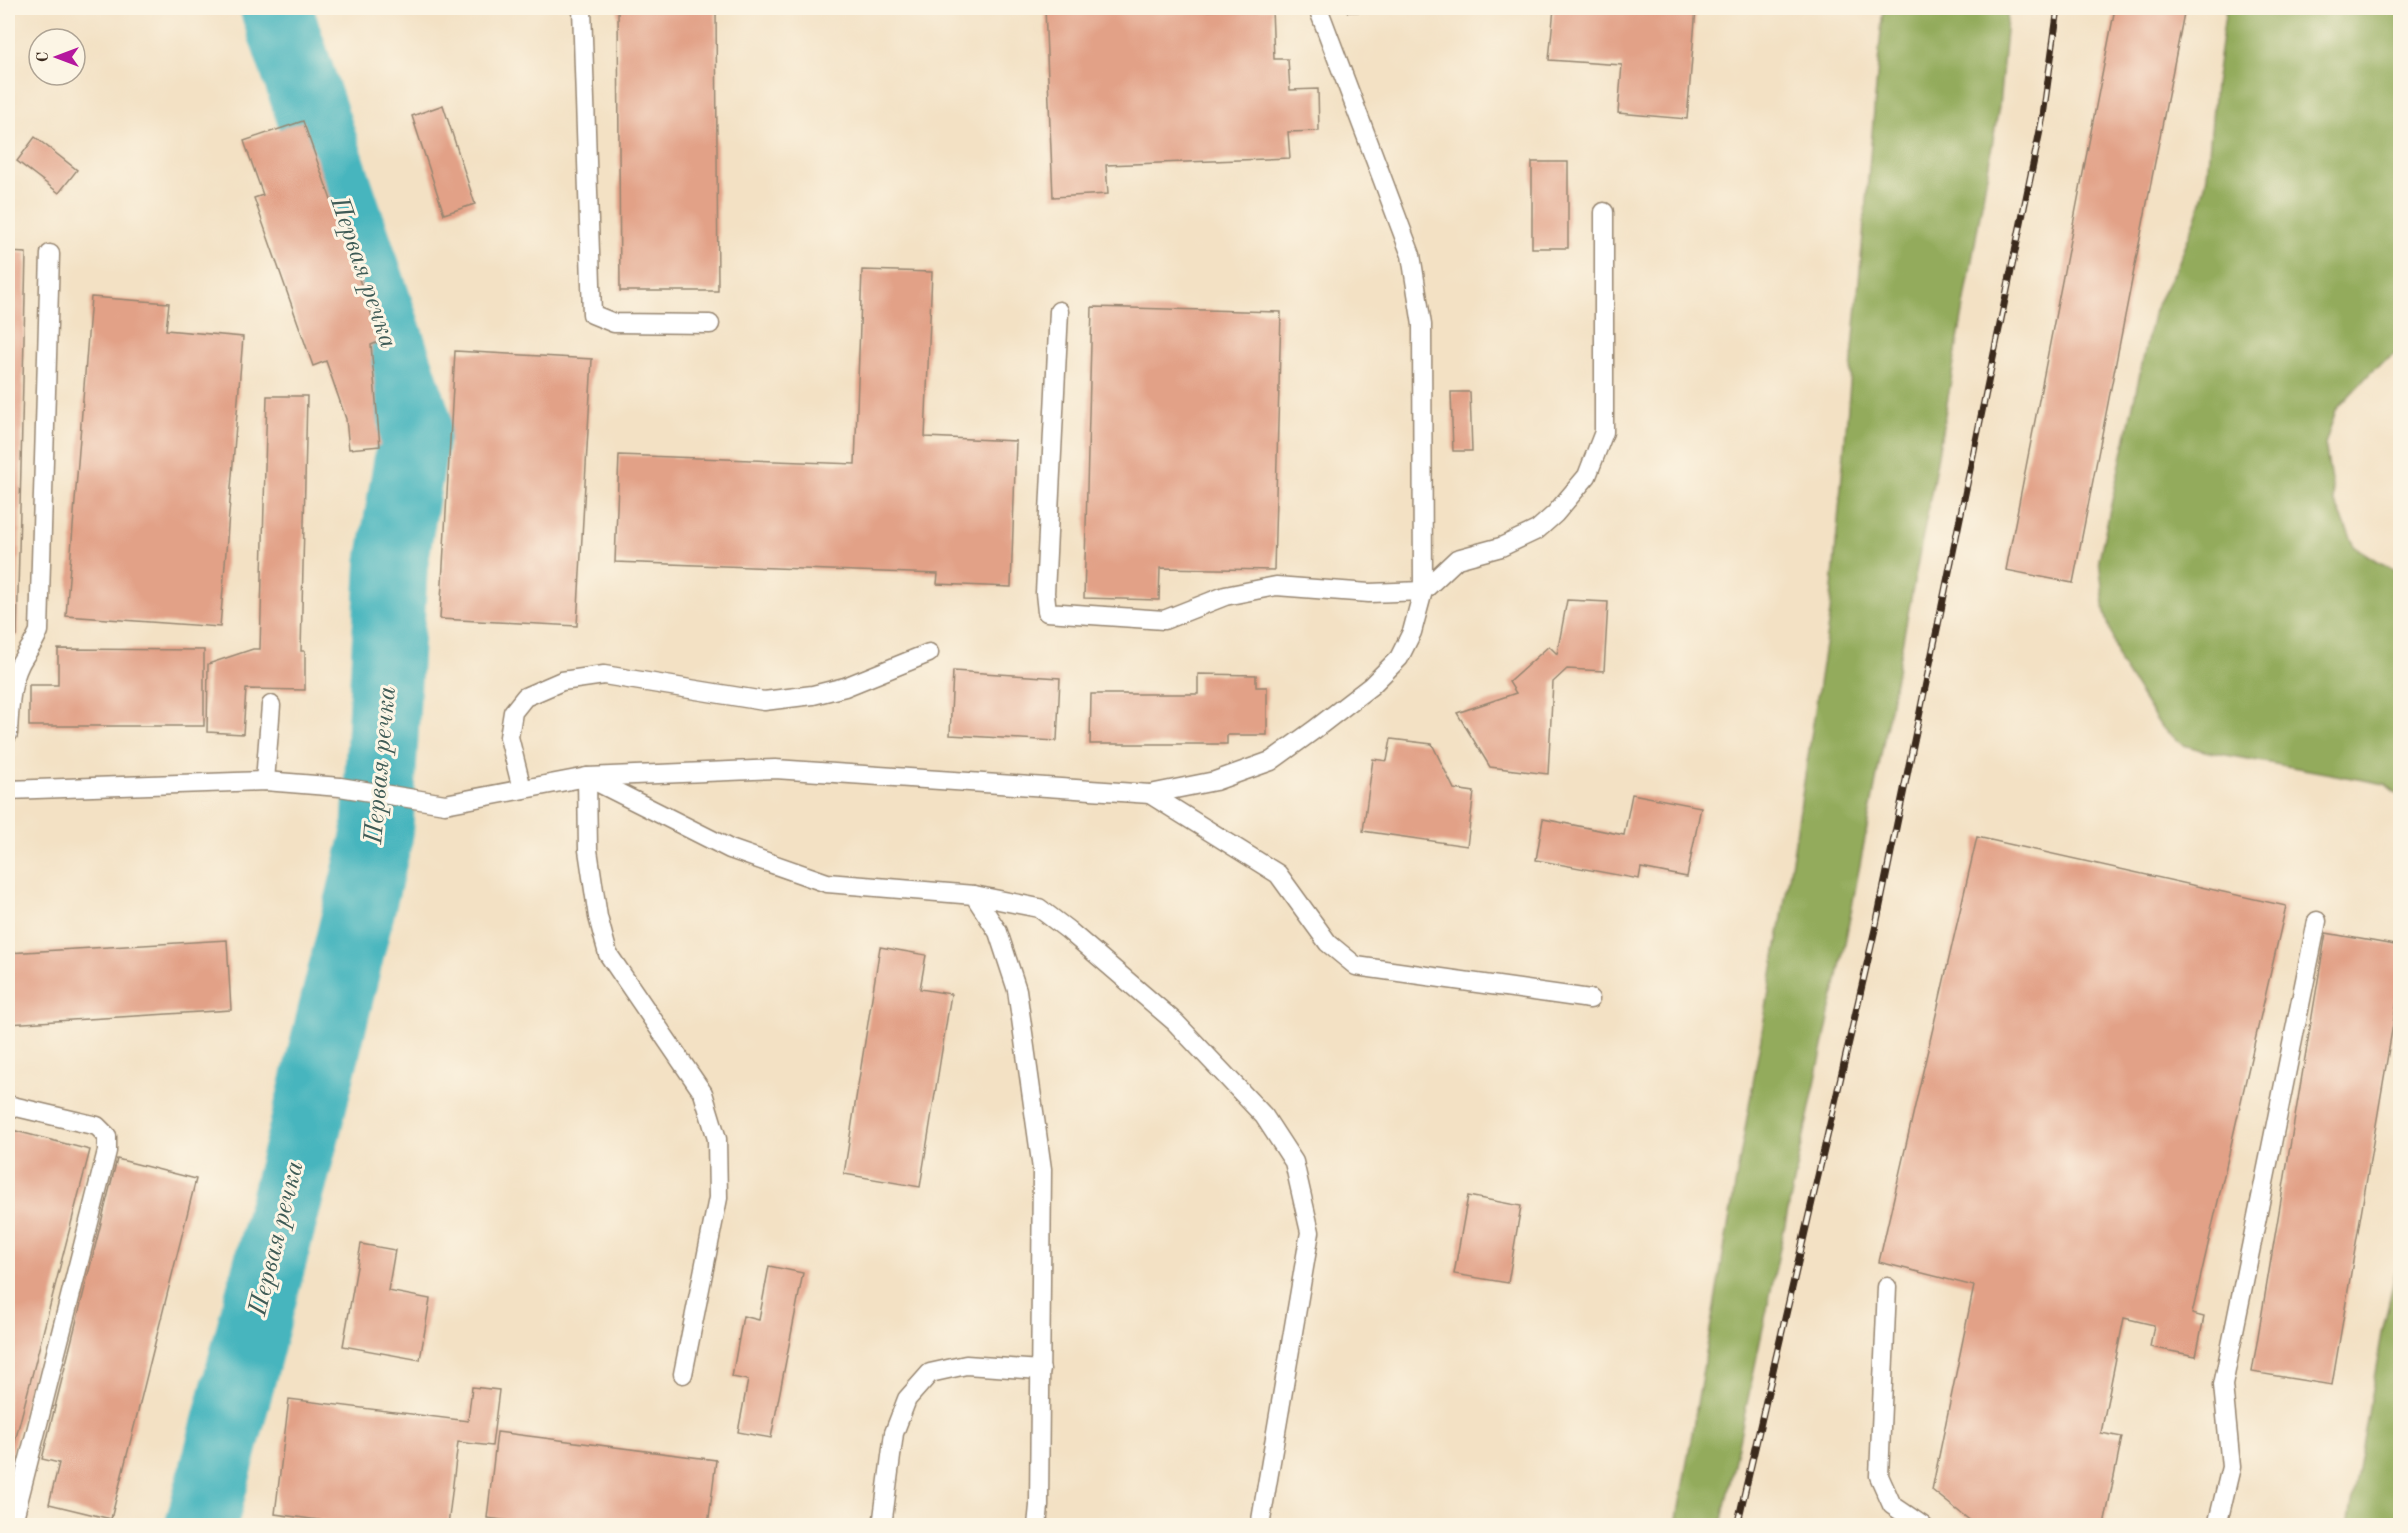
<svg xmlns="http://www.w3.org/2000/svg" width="2408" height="1533" viewBox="0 0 2408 1533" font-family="'Old Standard TT',serif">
<rect width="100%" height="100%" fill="#fcf5e5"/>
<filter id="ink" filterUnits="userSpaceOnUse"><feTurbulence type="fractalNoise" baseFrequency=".0167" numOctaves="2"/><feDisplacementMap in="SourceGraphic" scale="12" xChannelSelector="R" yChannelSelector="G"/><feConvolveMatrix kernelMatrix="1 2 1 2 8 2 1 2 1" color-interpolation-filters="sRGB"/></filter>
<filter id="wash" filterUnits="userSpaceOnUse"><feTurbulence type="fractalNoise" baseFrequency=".008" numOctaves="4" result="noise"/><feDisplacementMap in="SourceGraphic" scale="24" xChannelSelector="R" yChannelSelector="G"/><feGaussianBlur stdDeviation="1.35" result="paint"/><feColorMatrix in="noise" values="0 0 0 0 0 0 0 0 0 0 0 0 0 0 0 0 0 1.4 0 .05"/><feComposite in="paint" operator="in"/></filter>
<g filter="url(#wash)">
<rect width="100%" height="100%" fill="#f3e1c4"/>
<!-- forest -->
<g fill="#93ab5c" stroke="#676a3d" stroke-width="1.5">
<path d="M 1883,8 L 2008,8 L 1999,106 L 1933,483 L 1845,943 L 1721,1525 L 1676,1525 L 1794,848 L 1830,612 Z"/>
<path d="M 2226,8 L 2400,8 L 2400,350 L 2372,371 L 2336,410 L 2325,444 L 2334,500 L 2355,547 L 2377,561 L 2400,572 L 2400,796 L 2385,784 L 2204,751 L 2184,745 L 2161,727 L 2120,663 L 2105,613 L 2099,559 L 2154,310 L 2178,264 L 2198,213 L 2207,176 L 2215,85 Z"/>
<path d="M 2400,1253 L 2400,1525 L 2348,1525 L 2383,1328 Z"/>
</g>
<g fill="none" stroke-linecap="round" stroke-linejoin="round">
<!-- river -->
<path stroke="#46b5be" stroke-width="72" d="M 201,1526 L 306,1125 L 377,836 L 392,565 L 416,423 L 276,8"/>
</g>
<g id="blocks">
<!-- building -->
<g fill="#e2a187">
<path d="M 618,8 L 716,8 L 718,291 L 620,291 Z"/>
<path d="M 1045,8 L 1181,8 L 1181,12 L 1221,10 L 1221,8 L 1272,9 L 1274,59 L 1288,59 L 1290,90 L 1318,89 L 1319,131 L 1288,132 L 1290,158 L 1106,165 L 1108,194 L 1053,197 Z"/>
<path d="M 1347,8 L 1458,8 L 1458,9 L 1347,12 Z"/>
<path d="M 1554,8 L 1696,8 L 1687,119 L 1618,113 L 1622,65 L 1549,60 Z"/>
<path d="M 2115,8 L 2185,8 L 2073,583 L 2006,570 Z"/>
<path d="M 443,105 L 475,204 L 444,214 L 412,116 Z"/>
<path d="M 303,121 L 381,341 L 371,345 L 380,446 L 349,449 L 346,419 L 326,361 L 313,366 L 254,198 L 263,195 L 244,141 Z"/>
<path d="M 35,137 L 77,170 L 59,193 L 17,161 Z"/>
<rect x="1532" y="162" width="36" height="86"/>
<path d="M 8,252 L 26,253 L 17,636 L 8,636 Z"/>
<path d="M 862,270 L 932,272 L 925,437 L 1016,441 L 1011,587 L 937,584 L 938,574 L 615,562 L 619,455 L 855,464 Z"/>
<path d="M 91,297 L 169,303 L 166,330 L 243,337 L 220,627 L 66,616 Z"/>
<path d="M 1092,307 L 1281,312 L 1274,570 L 1160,568 L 1159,600 L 1084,598 Z"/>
<path d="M 455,351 L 592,359 L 577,626 L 440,619 Z"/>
<path d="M 1451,392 L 1470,392 L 1472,451 L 1453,451 Z"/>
<path d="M 267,396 L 307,396 L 301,651 L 305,651 L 305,690 L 246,689 L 243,734 L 207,732 L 208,664 L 253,649 L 260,649 Z"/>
<path d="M 1567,600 L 1608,602 L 1604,671 L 1567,669 L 1553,682 L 1548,774 L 1490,767 L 1457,713 L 1516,693 L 1509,682 L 1549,646 L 1557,654 Z"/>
<path d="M 58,649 L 204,650 L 204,726 L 29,726 L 29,685 L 58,685 Z"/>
<path d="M 953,671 L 1060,678 L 1057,741 L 950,735 Z"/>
<path d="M 1198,674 L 1256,675 L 1256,687 L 1267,687 L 1267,735 L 1227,735 L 1227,744 L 1090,744 L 1091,694 L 1198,694 Z"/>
<path d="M 1391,739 L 1432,744 L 1454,789 L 1474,792 L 1467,846 L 1363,831 L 1373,759 L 1387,761 Z"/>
<path d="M 1632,794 L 1701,807 L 1687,877 L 1641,868 L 1639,879 L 1536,860 L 1543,819 L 1624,835 Z"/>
<path d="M 1977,837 L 2286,906 L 2192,1314 L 2204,1317 L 2196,1356 L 2150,1347 L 2154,1325 L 2124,1318 L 2101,1433 L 2122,1437 L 2104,1526 L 1977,1526 L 1932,1490 L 1974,1286 L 1879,1262 Z"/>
<path d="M 2326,933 L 2400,946 L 2400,983 L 2332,1385 L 2252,1372 Z"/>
<path d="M 227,940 L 231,1010 L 8,1024 L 8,953 Z"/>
<path d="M 880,947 L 926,955 L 920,989 L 951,994 L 920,1187 L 844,1174 Z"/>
<path d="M 8,1129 L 90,1150 L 10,1461 L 8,1460 Z"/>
<path d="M 117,1159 L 196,1179 L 111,1519 L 49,1504 L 59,1463 L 42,1459 Z"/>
<path d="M 1468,1196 L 1521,1206 L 1508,1283 L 1454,1274 Z"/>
<path d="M 361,1244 L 395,1250 L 388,1291 L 430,1299 L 420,1360 L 343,1346 Z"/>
<path d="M 769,1266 L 803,1273 L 771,1438 L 738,1432 L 748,1380 L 732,1377 L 743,1316 L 759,1320 Z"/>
<path d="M 472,1387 L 499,1390 L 492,1446 L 458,1442 L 448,1526 L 362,1526 L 275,1514 L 289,1399 L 468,1421 Z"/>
<path d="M 497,1432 L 716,1460 L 708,1526 L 546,1526 L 487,1518 Z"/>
</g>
</g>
</g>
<g filter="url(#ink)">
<use href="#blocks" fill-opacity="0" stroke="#978671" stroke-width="1.5"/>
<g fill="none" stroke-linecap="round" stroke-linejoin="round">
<!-- service casing -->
<g stroke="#978671" stroke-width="21">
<g id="service">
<path d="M 582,8 L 592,314 L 614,323 L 710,324"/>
<path d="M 1059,311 L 1045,593 L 1047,612 L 1164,620 L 1225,596 L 1276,586 L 1369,593 L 1423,591 L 1457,559 L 1501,547 L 1537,530 L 1555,514 L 1587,476 L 1604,432 L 1604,212"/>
<path d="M 8,734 C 9,712 10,684 20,664 C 26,652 33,646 39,631 L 50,254"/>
<path d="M 265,781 L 271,705"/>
<path d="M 522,789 L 509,737 L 513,712 L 525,697 L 562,681 L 604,675 L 764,701 L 813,695 L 845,687 L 929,653"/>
<path d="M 8,790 L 265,781 L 340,787 L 445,804 L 587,777 L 775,769 L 1150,794 L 1215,781 L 1271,761 L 1314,730 L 1371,686 L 1399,658 L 1412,632 L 1423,591 L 1422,325 L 1411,255 L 1318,8"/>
<path d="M 1150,794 L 1278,874 L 1328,943 L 1356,966 L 1590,999"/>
<path d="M 974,895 L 1039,908 L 1068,930 L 1175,1022 L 1264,1116 L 1294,1162 L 1310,1232 L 1260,1526"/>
<path d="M 8,1105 L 97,1126 L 107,1136 L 107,1151 L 12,1526"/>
<path d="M 1887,1287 L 1879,1476 L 1892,1505 L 1923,1526"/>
<path d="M 683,1374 L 718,1198 L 717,1139 L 703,1093 L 608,954 L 598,917 L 588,850 L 587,777 L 730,849 L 827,883 L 974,895 L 998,932 L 1017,990 L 1042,1169 L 1039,1506 L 1037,1526"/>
<path d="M 882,1526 L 894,1433 L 907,1399 L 930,1373 L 966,1365 L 1041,1370"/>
<path d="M 2217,1526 L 2231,1467 L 2223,1385 L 2317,921"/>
</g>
</g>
<!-- service -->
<use href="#service" stroke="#fff" stroke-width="18"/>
<!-- rail casing -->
<g stroke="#3b2a1e" stroke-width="7">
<path id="rail" d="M 1737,1526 L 1876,925 L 2043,116 L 2058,8"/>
</g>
<!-- rail -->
<use href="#rail" stroke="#fcf5e5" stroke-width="4.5" stroke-dasharray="14" stroke-linecap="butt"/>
</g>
</g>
<g text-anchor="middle" stroke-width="6" stroke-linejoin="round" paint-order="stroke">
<!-- water labels -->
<g font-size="26" font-style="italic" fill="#3f5b56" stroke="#fcf5e5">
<text transform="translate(365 272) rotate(71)" y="9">Первая речка</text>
<text transform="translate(379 765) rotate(-85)" y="9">Первая речка</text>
<text transform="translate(275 1238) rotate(-76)" y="9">Первая речка</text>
</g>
</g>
<!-- margin -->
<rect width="2408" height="1533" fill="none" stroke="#fcf5e5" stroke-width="30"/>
<!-- north arrow -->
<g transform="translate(57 57) rotate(270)"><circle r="28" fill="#fcf5e5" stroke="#afa495" stroke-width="1.5"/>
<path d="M0-4.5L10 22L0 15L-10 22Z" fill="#b5179e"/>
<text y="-9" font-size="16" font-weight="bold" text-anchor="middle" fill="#3b2a1e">С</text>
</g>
</svg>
